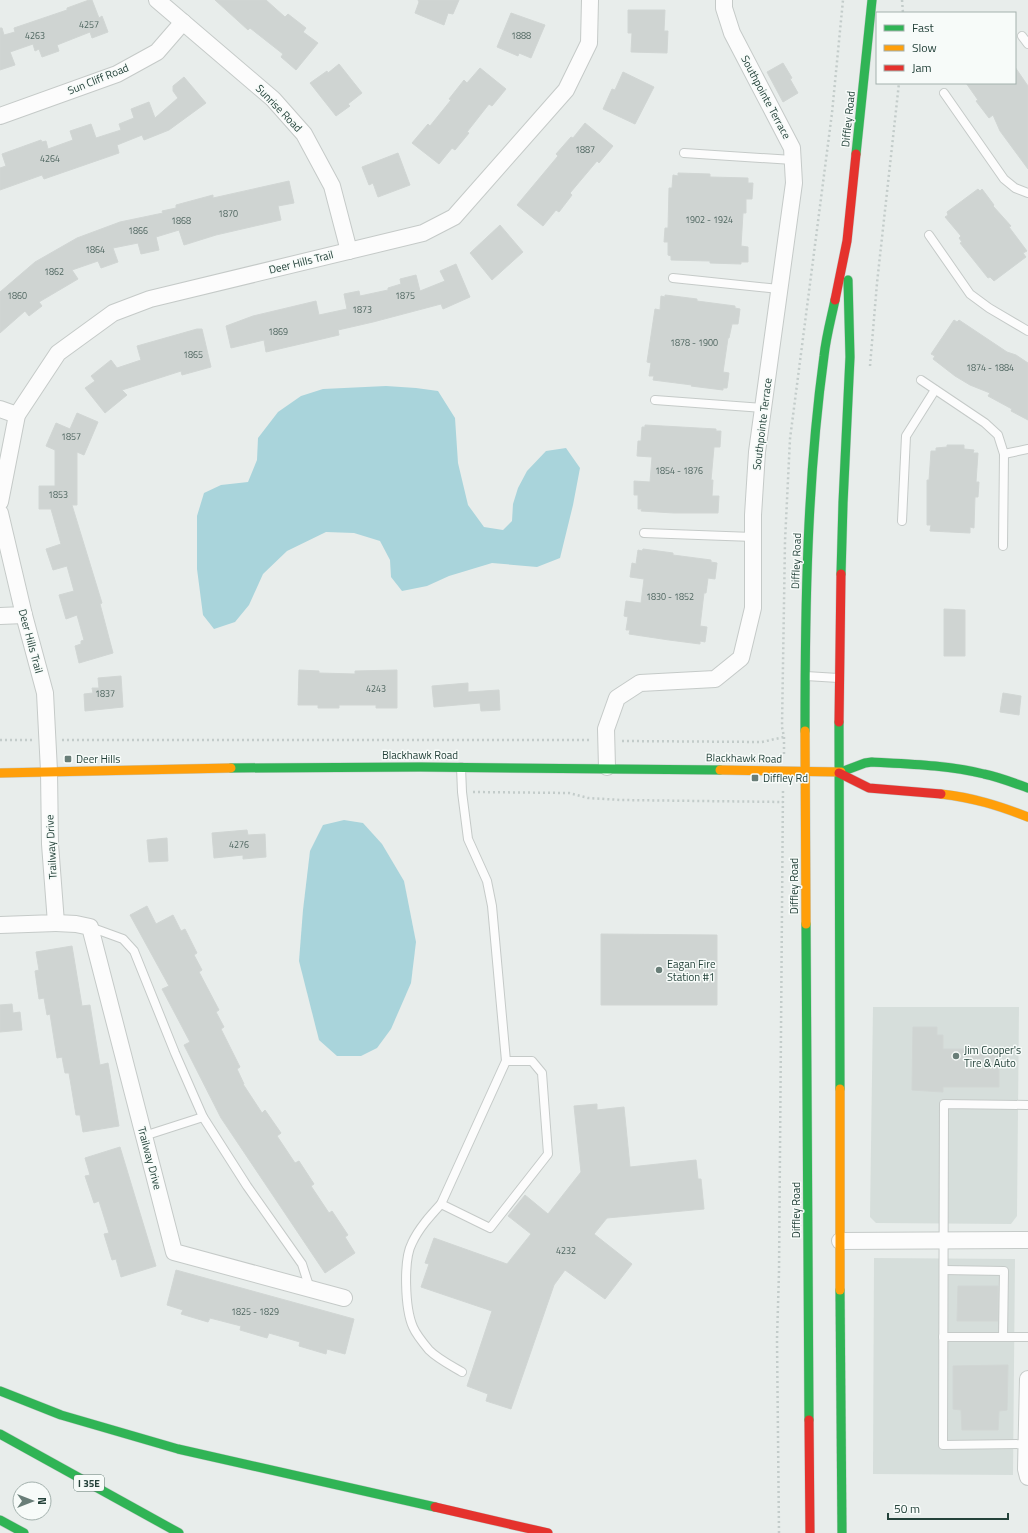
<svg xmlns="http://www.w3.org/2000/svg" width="1028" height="1533" viewBox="0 0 1028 1533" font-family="'Titillium Web',sans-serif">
<rect width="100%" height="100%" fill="#e8edeb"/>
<!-- built -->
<g fill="#d6dedb">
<path d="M 873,1007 L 1019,1007 L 1017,1216 L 1011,1224 L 876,1223 L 870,1217 Z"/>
<path d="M 874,1258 L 1015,1259 L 1013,1475 L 873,1474 Z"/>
</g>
<!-- water -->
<g fill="#a9d4db">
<path d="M 386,386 L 416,388 L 438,391 L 455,418 L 458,463 L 468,505 L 484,527 L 503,530 L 512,521 L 513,504 L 518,488 L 527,471 L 546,451 L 566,448 L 580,468 L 573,505 L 560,558 L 537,567 L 492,563 L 449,576 L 427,586 L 402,591 L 391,577 L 390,560 L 380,541 L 354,533 L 326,532 L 287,551 L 263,574 L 249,605 L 235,622 L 214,629 L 203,615 L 197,569 L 197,516 L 204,493 L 221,485 L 248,482 L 257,460 L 258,438 L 278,412 L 301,396 L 323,389 Z"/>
<path d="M 344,820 L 363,823 L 382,844 L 404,881 L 416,942 L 411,983 L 391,1029 L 377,1048 L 361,1056 L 337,1056 L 319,1040 L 299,961 L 303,910 L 310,851 L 323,825 Z"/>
</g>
<!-- building -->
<g fill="#cfd4d2" stroke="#d1d6d4">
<path d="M 89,0 L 92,0 L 99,18 L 102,16 L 108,32 L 92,38 L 90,32 L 57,45 L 59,51 L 42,57 L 39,49 L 35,51 L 33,44 L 10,52 L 15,65 L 0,70 L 0,28 L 2,28 L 4,35 L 15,32 L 14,28 L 67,10 L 67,8 Z"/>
<path d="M 215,0 L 266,0 L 285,17 L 288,14 L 306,28 L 303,32 L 318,43 L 296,70 L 281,57 L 283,54 L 250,28 L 248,30 Z"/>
<path d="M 418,0 L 459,0 L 453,14 L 448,13 L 444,25 L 415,13 L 419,2 Z"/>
<path d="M 628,10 L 665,10 L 664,31 L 668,31 L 667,53 L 631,52 L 632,33 L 628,33 Z"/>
<path d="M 511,13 L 545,25 L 531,58 L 519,53 L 518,56 L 497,47 Z"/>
<path d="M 783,63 L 792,78 L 790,79 L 798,93 L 783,102 L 767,72 Z"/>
<path d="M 339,64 L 362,93 L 348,104 L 350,106 L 336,116 L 310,83 L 327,71 L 328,73 Z"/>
<path d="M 1015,67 L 1028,86 L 1028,169 L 1000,131 L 993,115 L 989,118 L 976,101 L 978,100 L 966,83 L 1015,83 Z"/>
<path d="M 480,68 L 506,89 L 492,106 L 489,104 L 467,132 L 469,133 L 455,150 L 452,148 L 439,164 L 412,143 L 428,124 L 430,126 L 451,100 L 449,99 L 464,80 L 467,83 Z"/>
<path d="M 623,72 L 654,87 L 635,124 L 603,109 L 612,89 L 615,90 Z"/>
<path d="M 184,77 L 206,103 L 169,130 L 144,140 L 142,135 L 117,145 L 119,153 L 44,179 L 42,175 L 0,190 L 0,168 L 6,166 L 2,154 L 41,140 L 42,142 L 46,141 L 48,149 L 73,140 L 70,131 L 91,124 L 96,138 L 121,130 L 119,124 L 134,118 L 131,109 L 149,102 L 155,118 L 178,98 L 173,91 L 173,86 Z"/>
<path d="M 585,123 L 613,146 L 599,163 L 597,161 L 570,193 L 572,195 L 559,212 L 556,210 L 543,226 L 517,205 L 558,156 L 556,154 L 571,137 L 573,138 Z"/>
<path d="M 398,153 L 410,185 L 378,197 L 373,183 L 369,185 L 362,167 Z"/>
<path d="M 678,173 L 710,174 L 710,177 L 748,178 L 748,183 L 753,183 L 752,199 L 746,199 L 746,213 L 743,213 L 741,246 L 748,247 L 748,262 L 741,262 L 741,264 L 710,263 L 710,261 L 671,260 L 671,256 L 668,255 L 668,242 L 664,242 L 665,228 L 668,228 L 669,188 L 672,188 L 673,175 L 678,176 Z"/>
<path d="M 289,181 L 294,203 L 278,206 L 281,220 L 216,235 L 184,245 L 179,230 L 156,237 L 159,250 L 141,254 L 138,243 L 113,248 L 118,262 L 101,268 L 98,261 L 72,270 L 78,279 L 39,302 L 42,306 L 29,316 L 25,311 L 0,333 L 0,292 L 35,262 L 77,238 L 120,222 L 163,213 L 162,211 L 176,208 L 176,205 L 213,195 L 213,198 Z"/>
<path d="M 978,189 L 980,191 L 982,189 L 994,205 L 993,206 L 1011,226 L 1009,227 L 1027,251 L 1023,253 L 1026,257 L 994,281 L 990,277 L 988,278 L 960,243 L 962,242 L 959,238 L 961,236 L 945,217 L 948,215 L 947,212 Z"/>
<path d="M 500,225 L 523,252 L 492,280 L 470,253 Z"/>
<path d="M 456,264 L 470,297 L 443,309 L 441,304 L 373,322 L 338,330 L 339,335 L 266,352 L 264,340 L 231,348 L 226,326 L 253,316 L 316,301 L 319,315 L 347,309 L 344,294 L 359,291 L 360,296 L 388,290 L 388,288 L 401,284 L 400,279 L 416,275 L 420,291 L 445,281 L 440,271 Z"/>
<path d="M 665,295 L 697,299 L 697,301 L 735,306 L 735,308 L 740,309 L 738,324 L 732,324 L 729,338 L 728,338 L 723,372 L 729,373 L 727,388 L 723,388 L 723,390 L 691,386 L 692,385 L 653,380 L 654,376 L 649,376 L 651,363 L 647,362 L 655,309 L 660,310 L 661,296 L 665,297 Z"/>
<path d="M 954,320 L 957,322 L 959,320 L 1007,352 L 1016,355 L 1028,363 L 1028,420 L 1011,411 L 1012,409 L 988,396 L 990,393 L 970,385 L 955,376 L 933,359 L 935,356 L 931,354 Z"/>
<path d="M 197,329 L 202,329 L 211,367 L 182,375 L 181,371 L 122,390 L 127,395 L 105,413 L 85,388 L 95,381 L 91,376 L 111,360 L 117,368 L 141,360 L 137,346 Z"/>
<path d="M 77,413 L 98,422 L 84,455 L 77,452 L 77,505 L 72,505 L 102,603 L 100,604 L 113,653 L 79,663 L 75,646 L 81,644 L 81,641 L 84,640 L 77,615 L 66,619 L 59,595 L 74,591 L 67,566 L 53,570 L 46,549 L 61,544 L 51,509 L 39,509 L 39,486 L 55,486 L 55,450 L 46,446 L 56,423 L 70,429 Z"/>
<path d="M 645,425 L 716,429 L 716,431 L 721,431 L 720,447 L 714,447 L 711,480 L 713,480 L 712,496 L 719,496 L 718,513 L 674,513 L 641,511 L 642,509 L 638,509 L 638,495 L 634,495 L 634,481 L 650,482 L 652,457 L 637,456 L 638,441 L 641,441 L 642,427 L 645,427 Z"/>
<path d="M 947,445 L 964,445 L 964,449 L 974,450 L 973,453 L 978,453 L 976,482 L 979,482 L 978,497 L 975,497 L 974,528 L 970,527 L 970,533 L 930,531 L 931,525 L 927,525 L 927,480 L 929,480 L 931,451 L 936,451 L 936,448 L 947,447 Z"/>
<path d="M 643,549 L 673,553 L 673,555 L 711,560 L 711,562 L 717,563 L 715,579 L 708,578 L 706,593 L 704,593 L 700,626 L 707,627 L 705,642 L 700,641 L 700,644 L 669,640 L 629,634 L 630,630 L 626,630 L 628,617 L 624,616 L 626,601 L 641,603 L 644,579 L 630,577 L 632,563 L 636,564 L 638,550 L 642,551 Z"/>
<path d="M 944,609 L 965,610 L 965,656 L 944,656 Z"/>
<path d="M 299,670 L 319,671 L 319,673 L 355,674 L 355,671 L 397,670 L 397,708 L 376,708 L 376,705 L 339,705 L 339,708 L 318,708 L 318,705 L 298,705 Z"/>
<path d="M 121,676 L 123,707 L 85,711 L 84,694 L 93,693 L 92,688 L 99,688 L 98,678 Z"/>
<path d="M 468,683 L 468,692 L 499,690 L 500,710 L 481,711 L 480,703 L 434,707 L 432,686 Z"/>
<path d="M 1003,693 L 1021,696 L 1019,715 L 1000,712 Z"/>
<path d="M 247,830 L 248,835 L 265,834 L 266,857 L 243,859 L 243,855 L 214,858 L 212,833 Z"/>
<path d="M 167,838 L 168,861 L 149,862 L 147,840 Z"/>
<path d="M 147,906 L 156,924 L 173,915 L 181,931 L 185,929 L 197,953 L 194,955 L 202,970 L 199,972 L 219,1010 L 216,1012 L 224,1027 L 221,1029 L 240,1067 L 237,1069 L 244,1084 L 243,1084 L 262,1113 L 265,1110 L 281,1133 L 277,1136 L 295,1163 L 299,1161 L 314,1184 L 311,1186 L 329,1213 L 332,1211 L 348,1235 L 345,1237 L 355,1253 L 325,1273 L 221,1118 L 184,1045 L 190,1042 L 162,989 L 169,986 L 130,915 Z"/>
<path d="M 601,934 L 717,935 L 717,1005 L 601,1005 Z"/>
<path d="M 72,946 L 82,1006 L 90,1005 L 100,1065 L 108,1063 L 119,1126 L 83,1132 L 80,1115 L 76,1115 L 69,1073 L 65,1073 L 62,1057 L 57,1058 L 50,1014 L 47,1015 L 44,998 L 39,999 L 35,971 L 39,970 L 36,952 Z"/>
<path d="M 12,1004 L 13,1013 L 20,1012 L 22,1030 L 0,1032 L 0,1005 Z"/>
<path d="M 913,1027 L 937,1027 L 937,1035 L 943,1035 L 943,1049 L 999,1049 L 999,1087 L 943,1087 L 943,1092 L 912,1090 Z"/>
<path d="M 597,1104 L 597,1110 L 624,1107 L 630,1167 L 696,1160 L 698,1179 L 701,1179 L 704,1209 L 607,1218 L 594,1234 L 632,1264 L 605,1299 L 565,1270 L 554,1285 L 511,1409 L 486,1401 L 488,1394 L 467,1386 L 492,1311 L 421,1287 L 429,1264 L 425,1263 L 434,1238 L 507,1264 L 531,1234 L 508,1216 L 525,1195 L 548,1214 L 581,1172 L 574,1106 Z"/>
<path d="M 120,1147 L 156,1266 L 121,1277 L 116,1259 L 112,1260 L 104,1234 L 109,1233 L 99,1201 L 94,1203 L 85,1176 L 90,1175 L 85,1158 Z"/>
<path d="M 176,1270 L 354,1319 L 345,1354 L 327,1349 L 326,1354 L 299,1346 L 300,1342 L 269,1333 L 267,1338 L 240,1330 L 241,1326 L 210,1318 L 208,1322 L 181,1314 L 183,1310 L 167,1305 Z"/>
<path d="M 958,1286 L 998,1286 L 998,1321 L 957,1321 Z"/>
<path d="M 1008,1365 L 1007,1410 L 999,1411 L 998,1430 L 962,1430 L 961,1410 L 953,1409 L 953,1366 Z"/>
</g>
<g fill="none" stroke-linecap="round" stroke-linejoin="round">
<!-- lane casing -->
<g stroke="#c5cac8" stroke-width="10">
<g id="lane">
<path d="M 1022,36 L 1028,44"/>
<path d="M 944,93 L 1004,179 L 1015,188 L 1028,193"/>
<path d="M 684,153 L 793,160"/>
<path d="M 929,235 L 970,294 L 989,308 L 1028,331"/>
<path d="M 673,278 L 779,289"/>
<path d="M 921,380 L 985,423 L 998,435 L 1004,454 L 1003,546"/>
<path d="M 655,400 L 763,408"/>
<path d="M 1004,454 L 1028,449"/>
<path d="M 902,521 L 906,436 L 935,390"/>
<path d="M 644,533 L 753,537"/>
<path d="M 806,676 L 838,678"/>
<path d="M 461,767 L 462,792 L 468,839 L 487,881 L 492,906 L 506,1061 L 441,1204 L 490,1228 L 548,1154 L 542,1073 L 532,1061 L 506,1061"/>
<path d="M 90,927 L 123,939 L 134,951 L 175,1053 L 203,1117 L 247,1186 L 302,1264 L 310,1289"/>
<path d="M 144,1136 L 203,1117"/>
<path d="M 441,1204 C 430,1216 419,1228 412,1243 C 403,1260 405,1309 413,1327 C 416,1334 424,1344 429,1350 C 438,1359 450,1365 462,1372"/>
<path d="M 944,1270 L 1004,1271 L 1003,1337"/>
<path d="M 943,1337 L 1028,1337"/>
<path d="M 1027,1444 L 943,1445 L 944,1104 L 1028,1105"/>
</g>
</g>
<!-- street casing -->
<g stroke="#c5cac8" stroke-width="18">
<g id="street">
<path d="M 157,0 L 273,99 L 304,134 L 332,186 L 349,251"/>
<path d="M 0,116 L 117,74 L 157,52 L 183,22"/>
<path d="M 0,409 L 17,415"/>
<path d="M 0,502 L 17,415 L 58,353 L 113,313 L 150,299 L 423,233 L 454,217 L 566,90 L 589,43 L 590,0"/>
<path d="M 0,513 L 24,615 L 45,693 L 49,771 L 50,844 L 56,923 L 0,925"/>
<path d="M 0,616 L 24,615"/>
<path d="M 607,767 L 606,729 L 617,698 L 640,683 L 715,679 L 741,658 L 753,608 L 753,515 L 757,452 L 794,183 L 792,148 L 732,33 L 724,8 L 724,0"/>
<path d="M 56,923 L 76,924 L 90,927 L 174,1252 L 344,1298"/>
<path d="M 840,1241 L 1028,1240"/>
<path d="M 1028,1379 L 1026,1469 L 1028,1477"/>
</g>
</g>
<!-- fast casing -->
<g stroke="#c3cbc8" stroke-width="10">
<g id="fast">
<path d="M 856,154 L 872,0"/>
<path d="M 841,574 L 843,503 L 850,357 L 848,280"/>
<path d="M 839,722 L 840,1089"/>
<path d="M 805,731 C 805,606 807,480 824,356 C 826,337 831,319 835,300"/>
<path d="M 231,768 L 420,767 L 720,770"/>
<path d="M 841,772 L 865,763 L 872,762 C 909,764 948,765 984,774 C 999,777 1014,783 1028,788"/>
<path d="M 806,924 L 809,1420"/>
<path d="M 840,1290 L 842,1533"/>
<path d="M 0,1391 L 61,1415 L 178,1449 L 435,1507"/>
<path d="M 0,1434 L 179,1533"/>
<path d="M 0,1520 L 24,1533"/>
</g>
</g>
<!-- slow casing -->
<g stroke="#c3cbc8" stroke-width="10">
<g id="slow">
<path d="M 805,731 L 806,924"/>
<path d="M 720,770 L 841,772"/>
<path d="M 0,773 L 231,768"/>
<path d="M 941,794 C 974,798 997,805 1028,817"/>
<path d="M 840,1089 L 840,1290"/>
</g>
</g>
<!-- jam casing -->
<g stroke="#c3cbc8" stroke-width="10">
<g id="jam">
<path d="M 835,300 L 847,241 L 856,154"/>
<path d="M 839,722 L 841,574"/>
<path d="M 839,773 L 869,788 L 941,794"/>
<path d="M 809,1420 L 810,1533"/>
<path d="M 435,1507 L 548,1533"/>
</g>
</g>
<!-- path -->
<g stroke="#c3ccca" stroke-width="2.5" stroke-dasharray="2 3" stroke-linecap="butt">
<path d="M 902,0 L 903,13"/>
<path d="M 870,366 L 877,283 L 899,83"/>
<path d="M 0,740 L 33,740"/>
<path d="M 62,740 L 591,740"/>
<path d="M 622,741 L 762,742 L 784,737"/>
<path d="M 784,754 L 784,737 L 782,727 L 785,541 L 790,439 L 832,113 L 843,0"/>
<path d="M 473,792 L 569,793 L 588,798 L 621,800 L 783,802"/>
<path d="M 779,1533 L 777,1339 L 779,1272 L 783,789"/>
</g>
<!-- lane -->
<use href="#lane" stroke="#fcfcfc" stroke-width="8"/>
<!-- street -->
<use href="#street" stroke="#fcfcfc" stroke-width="16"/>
<!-- fast -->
<use href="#fast" stroke="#30b455" stroke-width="9"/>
<!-- slow -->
<use href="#slow" stroke="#ff9f0a" stroke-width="9"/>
<!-- jam -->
<use href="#jam" stroke="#e5322d" stroke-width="9"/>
</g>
<!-- markers -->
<g fill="#697e78" stroke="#f7fbf9" stroke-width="1.5">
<rect x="64" y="755" width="8" height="8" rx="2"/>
<rect x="751" y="774" width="8" height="8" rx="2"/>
<circle cx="659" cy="970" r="4"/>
<circle cx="956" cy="1056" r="4"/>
</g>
<g text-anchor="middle" stroke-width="3" stroke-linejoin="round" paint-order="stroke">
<!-- number labels -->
<g font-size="9" fill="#506761">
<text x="89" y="28">4257</text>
<text x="35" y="39">4263</text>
<text x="521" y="39">1888</text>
<text x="585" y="153">1887</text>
<text x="50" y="162">4264</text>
<text x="228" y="217">1870</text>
<text x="709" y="223">1902 - 1924</text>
<text x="181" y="224">1868</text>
<text x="138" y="234">1866</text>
<text x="95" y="253">1864</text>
<text x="54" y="275">1862</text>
<text x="17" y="299">1860</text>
<text x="405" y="299">1875</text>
<text x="362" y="313">1873</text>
<text x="278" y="335">1869</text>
<text x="694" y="346">1878 - 1900</text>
<text x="193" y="358">1865</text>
<text x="990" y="371">1874 - 1884</text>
<text x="71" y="440">1857</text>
<text x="679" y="474">1854 - 1876</text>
<text x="58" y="498">1853</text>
<text x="670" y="600">1830 - 1852</text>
<text x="376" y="692">4243</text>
<text x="105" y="697">1837</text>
<text x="239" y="848">4276</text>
<text x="566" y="1254">4232</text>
<text x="255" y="1315">1825 - 1829</text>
</g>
<!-- shield labels -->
<rect fill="#f7fbf9" stroke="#637a73" stroke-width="1" x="74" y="1475" width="30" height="16" rx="3"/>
<g font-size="10" font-weight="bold" fill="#24423a">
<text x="89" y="1487">I 35E</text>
</g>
<!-- street labels -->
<g font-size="11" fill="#24423a" stroke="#f7fbf9">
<text transform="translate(98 79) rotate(-22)" y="4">Sun Cliff Road</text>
<text transform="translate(766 97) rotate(62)" y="4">Southpointe Terrace</text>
<text transform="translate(279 108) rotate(46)" y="4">Sunrise Road</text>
<text transform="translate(848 119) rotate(-84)" y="4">Diffley Road</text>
<text transform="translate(301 262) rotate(-14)" y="4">Deer Hills Trail</text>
<text transform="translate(762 424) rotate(-83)" y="4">Southpointe Terrace</text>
<text transform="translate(796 561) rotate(-88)" y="4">Diffley Road</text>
<text transform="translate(31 641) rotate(75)" y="4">Deer Hills Trail</text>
<text x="420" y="759">Blackhawk Road</text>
<text transform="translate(744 758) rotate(1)" y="4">Blackhawk Road</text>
<text transform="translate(51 847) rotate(-93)" y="4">Trailway Drive</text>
<text transform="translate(794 886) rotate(-90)" y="4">Diffley Road</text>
<text transform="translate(150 1158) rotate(75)" y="4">Trailway Drive</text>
<text transform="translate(796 1210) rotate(-90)" y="4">Diffley Road</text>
</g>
<!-- poi labels -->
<g font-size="11" fill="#24423a" stroke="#f7fbf9" text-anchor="start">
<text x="76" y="763">Deer Hills</text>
<text x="763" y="782">Diffley Rd</text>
<text x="667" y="968">Eagan Fire<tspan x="667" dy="13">Station #1</tspan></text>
<text x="964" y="1054">Jim Cooper's<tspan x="964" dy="13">Tire &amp; Auto</tspan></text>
</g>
</g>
<!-- legend -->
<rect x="876" y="12" width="140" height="72" fill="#f7fbf9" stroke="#a3b1ad"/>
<rect x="884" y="25" width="20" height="6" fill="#30b455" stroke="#a3b1ad"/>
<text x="912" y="32" font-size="12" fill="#24423a">Fast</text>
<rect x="884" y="45" width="20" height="6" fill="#ff9f0a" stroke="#a3b1ad"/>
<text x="912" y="52" font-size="12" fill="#24423a">Slow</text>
<rect x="884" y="65" width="20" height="6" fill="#e5322d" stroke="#a3b1ad"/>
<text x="912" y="72" font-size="12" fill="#24423a">Jam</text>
<!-- north arrow -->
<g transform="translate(32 1501) rotate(90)"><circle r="19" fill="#f7fbf9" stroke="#a3b1ad"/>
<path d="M0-3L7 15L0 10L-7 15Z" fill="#697e78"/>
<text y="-6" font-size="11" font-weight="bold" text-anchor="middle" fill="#24423a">N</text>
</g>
<!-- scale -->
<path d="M888 1513v6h120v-6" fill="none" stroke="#24423a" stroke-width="2"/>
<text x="894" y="1513" font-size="12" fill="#24423a" stroke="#f7fbf9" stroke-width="3" paint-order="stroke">50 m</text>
</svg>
